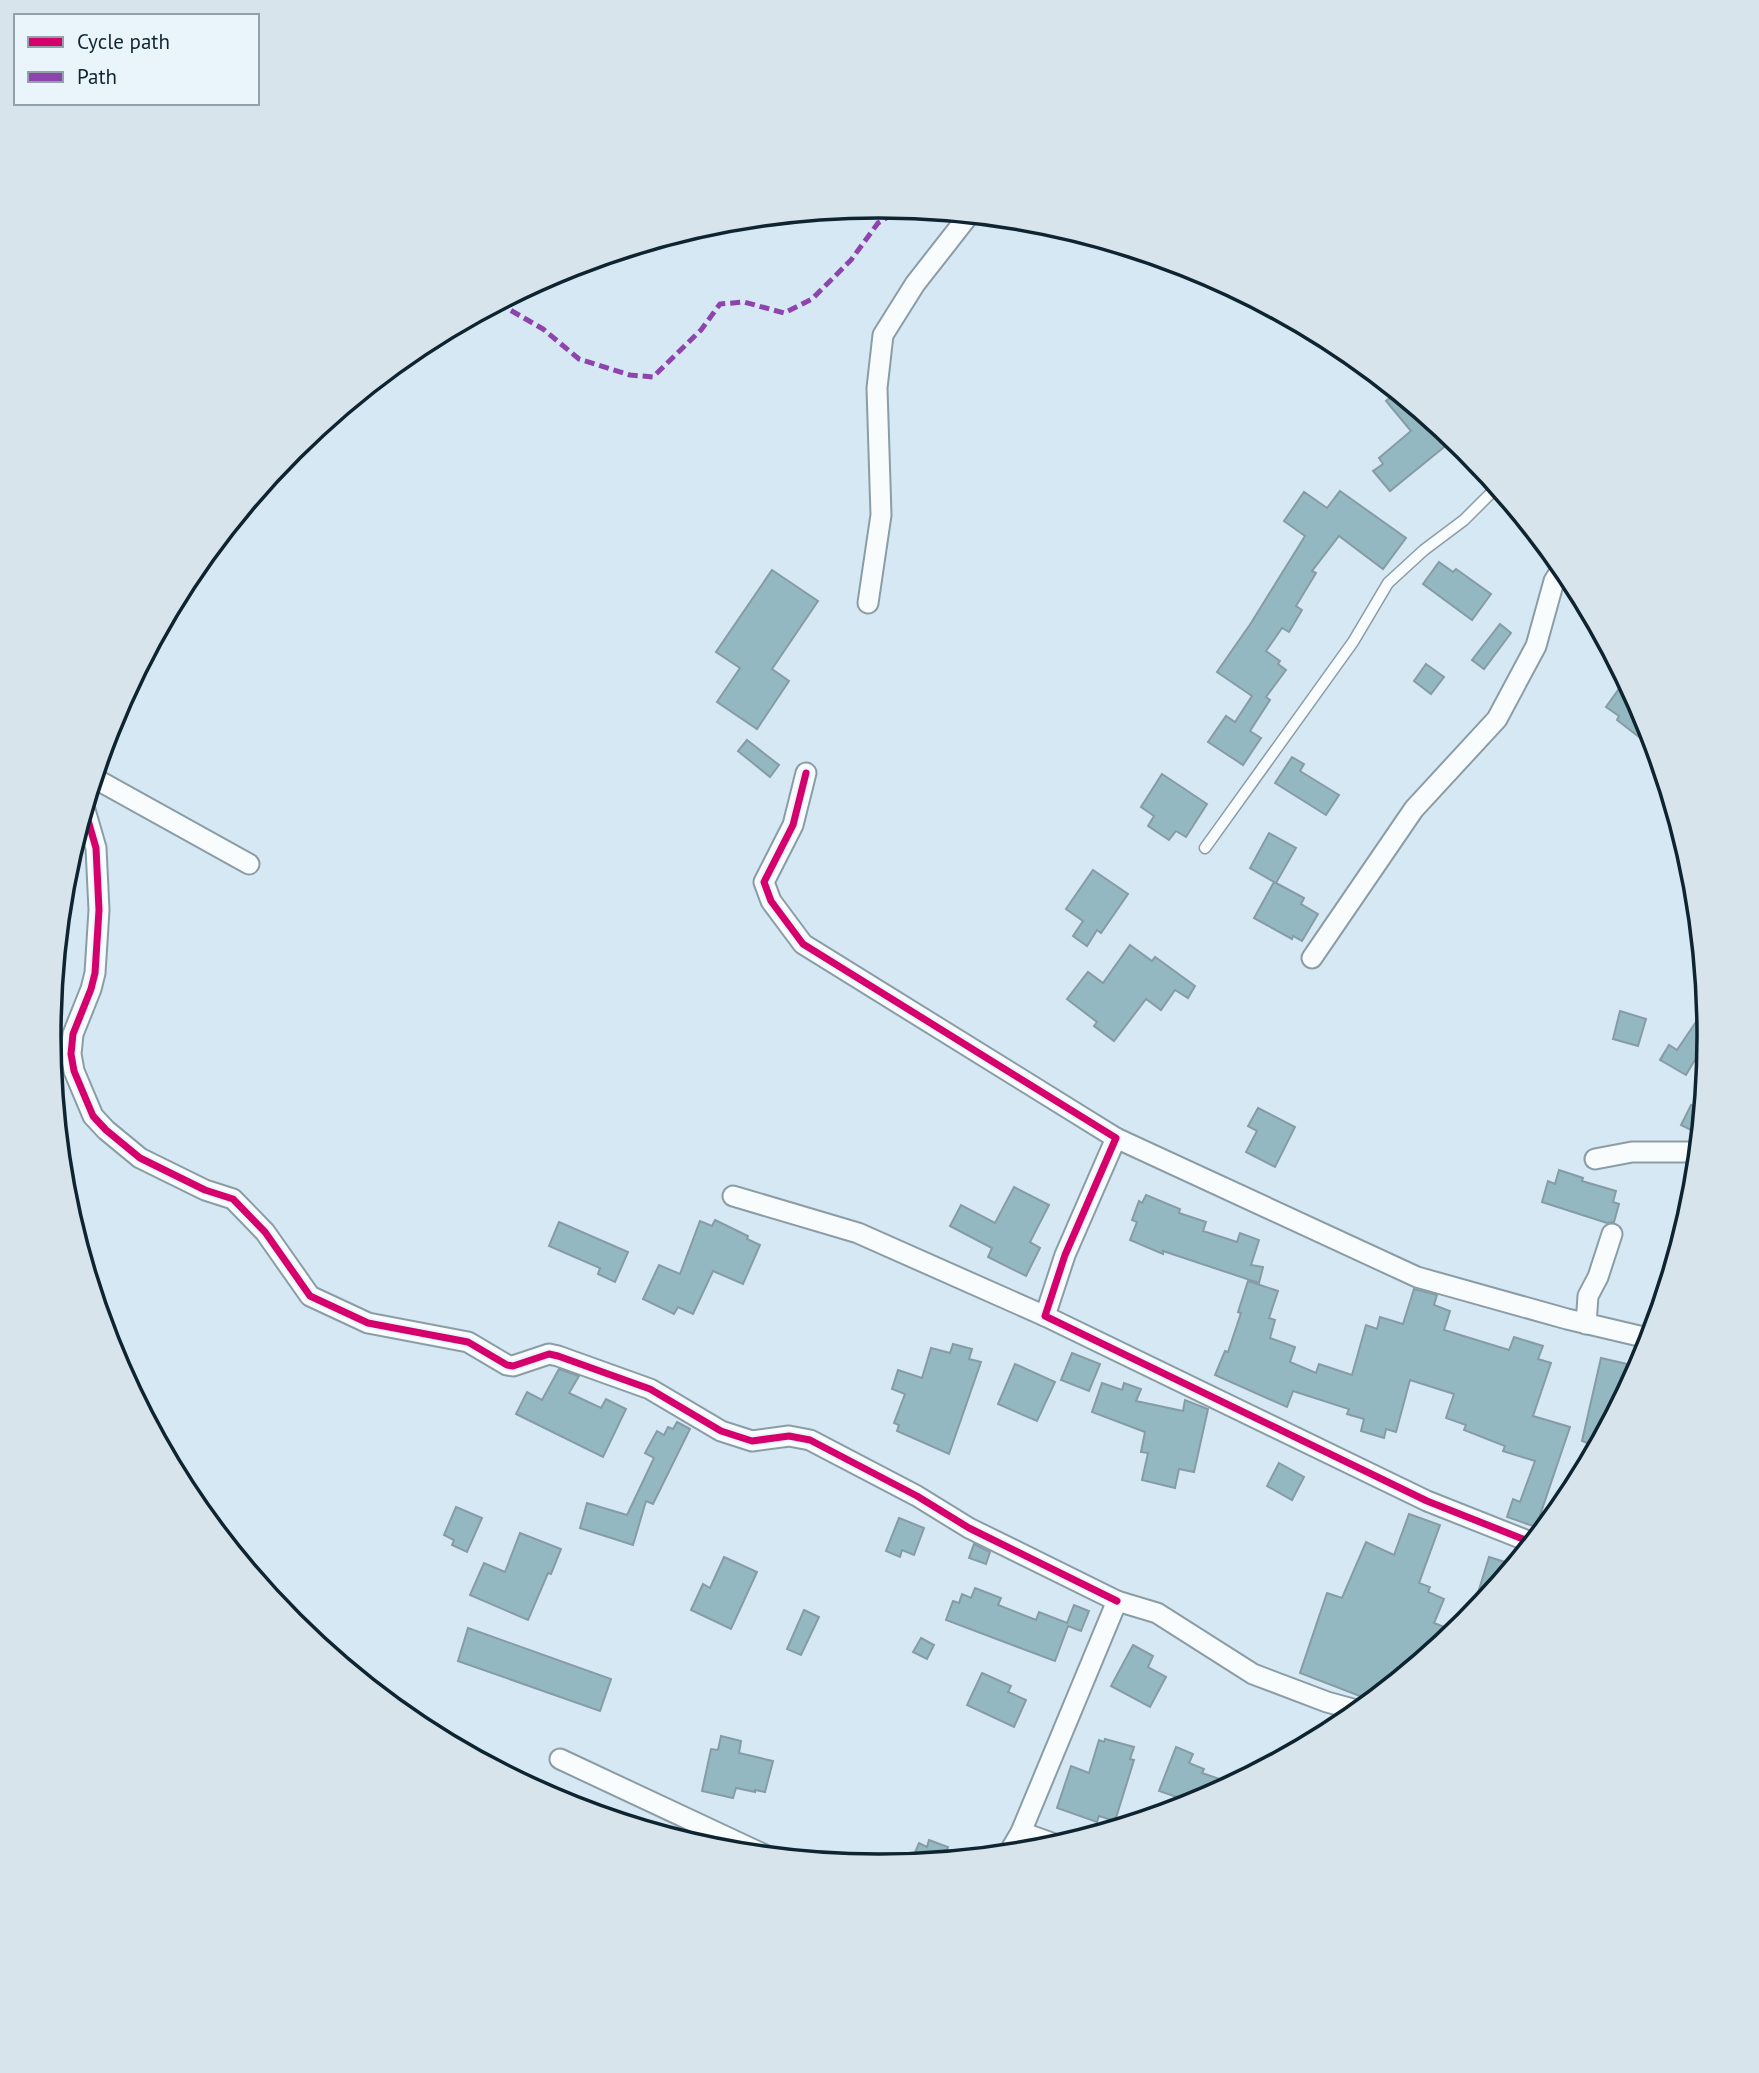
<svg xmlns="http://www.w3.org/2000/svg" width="1759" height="2073" viewBox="0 0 1759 2073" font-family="'PT Sans',sans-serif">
<rect width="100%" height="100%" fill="#d6e8f3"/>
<!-- building -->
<g fill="#93b8c2" stroke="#869ca4" stroke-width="2">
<path d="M 1397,392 L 1433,431 L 1439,426 L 1454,439 L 1390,491 L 1373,471 L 1383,464 L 1379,458 L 1411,431 L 1386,401 Z"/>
<path d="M 1340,491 L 1406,538 L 1383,569 L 1339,536 L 1312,571 L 1316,573 L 1296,606 L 1302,610 L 1289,632 L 1282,628 L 1266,651 L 1280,661 L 1278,664 L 1286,670 L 1266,697 L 1270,700 L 1250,731 L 1261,738 L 1243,765 L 1208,742 L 1226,716 L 1235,722 L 1252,696 L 1217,672 L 1251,623 L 1305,536 L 1284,521 L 1304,492 L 1327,508 Z"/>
<path d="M 1439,562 L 1453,572 L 1456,569 L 1491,594 L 1472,620 L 1423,584 Z"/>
<path d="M 772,570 L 818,601 L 772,669 L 789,681 L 757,729 L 717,702 L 740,668 L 716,652 Z"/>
<path d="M 1500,624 L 1511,633 L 1484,669 L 1472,660 Z"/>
<path d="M 1426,664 L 1444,677 L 1431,694 L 1414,681 Z"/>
<path d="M 1626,679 L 1647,719 L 1656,750 L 1617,720 L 1619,716 L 1606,707 Z"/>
<path d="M 747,740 L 779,765 L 770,777 L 738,751 Z"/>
<path d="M 1292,757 L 1304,764 L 1300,771 L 1339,795 L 1326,815 L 1275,783 Z"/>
<path d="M 1162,774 L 1207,804 L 1186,837 L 1176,831 L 1169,840 L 1148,826 L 1154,816 L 1141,807 Z"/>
<path d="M 1269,833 L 1296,848 L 1276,883 L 1304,898 L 1301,904 L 1318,914 L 1302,941 L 1293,936 L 1292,939 L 1254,918 L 1274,882 L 1250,868 Z"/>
<path d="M 1093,870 L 1128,894 L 1101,933 L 1097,930 L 1087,946 L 1073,936 L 1083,921 L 1066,909 Z"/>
<path d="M 1130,945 L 1152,961 L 1155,957 L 1195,986 L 1188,998 L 1175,990 L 1161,1010 L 1146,999 L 1114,1041 L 1094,1026 L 1097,1022 L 1067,999 L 1088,972 L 1103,983 Z"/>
<path d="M 1620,1011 L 1646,1019 L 1638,1046 L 1613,1039 Z"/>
<path d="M 1696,1022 L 1709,1031 L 1708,1052 L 1702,1048 L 1686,1075 L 1660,1060 L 1669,1045 L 1677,1050 Z"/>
<path d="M 1691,1105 L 1703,1111 L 1702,1119 L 1695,1132 L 1681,1125 Z"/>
<path d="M 1258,1108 L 1295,1127 L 1275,1167 L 1246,1152 L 1257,1131 L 1248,1126 Z"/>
<path d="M 1559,1170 L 1583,1178 L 1582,1181 L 1616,1191 L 1613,1202 L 1619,1204 L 1614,1222 L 1607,1223 L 1542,1202 L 1548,1181 L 1555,1184 Z"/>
<path d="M 1014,1187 L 1049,1205 L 1030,1242 L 1040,1248 L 1026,1276 L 988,1257 L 992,1248 L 950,1226 L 961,1205 L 995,1223 Z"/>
<path d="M 1146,1195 L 1180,1209 L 1179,1213 L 1206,1222 L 1203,1231 L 1237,1242 L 1240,1233 L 1259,1240 L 1251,1265 L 1263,1267 L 1259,1283 L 1163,1251 L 1163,1254 L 1130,1240 L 1137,1222 L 1132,1220 L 1139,1201 L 1142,1203 Z"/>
<path d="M 715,1220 L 748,1236 L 747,1239 L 760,1245 L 743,1284 L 713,1271 L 693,1314 L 678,1307 L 674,1314 L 643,1299 L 659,1265 L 680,1274 L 700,1221 L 712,1226 Z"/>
<path d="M 559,1222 L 628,1252 L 615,1282 L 598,1274 L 600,1268 L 549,1246 Z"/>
<path d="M 1248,1281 L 1278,1291 L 1269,1318 L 1275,1320 L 1270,1338 L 1295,1347 L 1290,1362 L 1316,1373 L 1319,1364 L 1352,1375 L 1366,1325 L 1377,1329 L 1380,1317 L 1403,1324 L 1414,1289 L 1437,1295 L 1434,1305 L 1450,1311 L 1444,1330 L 1509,1350 L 1514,1337 L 1543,1346 L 1538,1359 L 1551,1363 L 1533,1416 L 1570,1427 L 1536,1527 L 1507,1517 L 1513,1499 L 1520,1502 L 1535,1461 L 1503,1451 L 1505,1446 L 1464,1430 L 1466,1425 L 1446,1418 L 1454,1394 L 1410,1380 L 1396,1432 L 1386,1429 L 1384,1438 L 1361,1431 L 1364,1419 L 1347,1414 L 1349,1409 L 1293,1391 L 1287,1407 L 1215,1375 L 1225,1351 L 1228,1352 L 1241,1313 L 1238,1312 Z"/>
<path d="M 953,1344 L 972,1349 L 969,1359 L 981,1362 L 949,1454 L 897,1431 L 899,1425 L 894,1423 L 905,1394 L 892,1389 L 898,1370 L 922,1378 L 931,1348 L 950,1353 Z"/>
<path d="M 1072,1353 L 1100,1364 L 1089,1391 L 1061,1380 Z"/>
<path d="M 1601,1358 L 1640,1367 L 1597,1447 L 1582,1441 Z"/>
<path d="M 1015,1364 L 1055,1382 L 1037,1421 L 998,1404 Z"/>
<path d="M 559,1369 L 579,1376 L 569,1393 L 601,1408 L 606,1399 L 626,1409 L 603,1457 L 516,1414 L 527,1392 L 542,1400 Z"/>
<path d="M 1102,1383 L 1122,1390 L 1124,1383 L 1141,1389 L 1136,1401 L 1183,1411 L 1185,1400 L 1208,1409 L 1194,1472 L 1179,1469 L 1175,1488 L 1142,1480 L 1148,1453 L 1141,1452 L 1145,1432 L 1092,1412 Z"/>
<path d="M 677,1422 L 690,1429 L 653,1504 L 646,1501 L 633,1545 L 580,1528 L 587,1503 L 627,1515 L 654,1458 L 645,1453 L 657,1431 L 664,1435 L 668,1427 L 673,1429 Z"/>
<path d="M 1279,1463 L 1304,1477 L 1292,1500 L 1267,1486 Z"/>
<path d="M 456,1507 L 482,1518 L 467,1552 L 452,1545 L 454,1540 L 444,1535 Z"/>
<path d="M 1409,1514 L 1440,1525 L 1419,1583 L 1430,1587 L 1428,1592 L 1444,1599 L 1434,1623 L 1457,1632 L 1373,1701 L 1300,1673 L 1327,1593 L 1342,1598 L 1366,1542 L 1394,1555 Z"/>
<path d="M 899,1518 L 924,1528 L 914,1555 L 902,1550 L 900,1557 L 886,1551 Z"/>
<path d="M 520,1533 L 561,1549 L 551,1574 L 548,1573 L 528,1620 L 470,1595 L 484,1563 L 505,1572 Z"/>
<path d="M 974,1544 L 990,1552 L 986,1564 L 969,1558 Z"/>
<path d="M 724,1557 L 757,1572 L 731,1629 L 691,1610 L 703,1584 L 710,1588 Z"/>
<path d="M 1489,1557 L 1515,1565 L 1470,1619 Z"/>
<path d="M 975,1588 L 1001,1598 L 998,1605 L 1036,1620 L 1039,1612 L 1067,1623 L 1074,1605 L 1089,1611 L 1081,1631 L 1068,1626 L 1055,1661 L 946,1620 L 953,1601 L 959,1603 L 962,1594 L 971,1598 Z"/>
<path d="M 804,1610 L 819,1617 L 801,1655 L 787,1649 Z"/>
<path d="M 468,1628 L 611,1679 L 600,1711 L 458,1661 Z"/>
<path d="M 921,1638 L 934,1645 L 927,1659 L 913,1652 Z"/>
<path d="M 1133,1645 L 1153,1656 L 1148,1667 L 1166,1677 L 1150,1707 L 1111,1686 Z"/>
<path d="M 982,1673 L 1011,1686 L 1008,1692 L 1026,1700 L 1014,1727 L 967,1705 Z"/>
<path d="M 721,1736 L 741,1741 L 739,1753 L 773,1761 L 765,1792 L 755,1790 L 755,1792 L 736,1788 L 733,1798 L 702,1791 L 711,1749 L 718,1750 Z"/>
<path d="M 1105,1739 L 1134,1747 L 1130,1759 L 1134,1760 L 1115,1821 L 1099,1816 L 1097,1822 L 1057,1808 L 1071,1766 L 1089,1773 L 1099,1740 L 1104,1742 Z"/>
<path d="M 1176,1747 L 1193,1754 L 1189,1763 L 1204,1769 L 1202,1773 L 1234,1784 L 1197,1804 L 1159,1791 Z"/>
<path d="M 929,1840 L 948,1847 L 945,1855 L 956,1859 L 910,1864 L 919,1843 L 927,1847 Z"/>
</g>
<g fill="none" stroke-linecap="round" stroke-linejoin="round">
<!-- service casing -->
<g stroke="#8a9da7" stroke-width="13">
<path id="service" d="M 1205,848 L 1353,642 L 1388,583 L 1424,550 L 1464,520 L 1497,487"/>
</g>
<!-- minor casing -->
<g stroke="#8a9da7" stroke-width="23">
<g id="minor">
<path d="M 868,603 L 881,515 L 877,388 L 883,335 L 915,284 L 969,215"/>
<path d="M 806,773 L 793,825 L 764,882 L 771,901 L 803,944 L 1116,1138 L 1065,1255 L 1045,1316 L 1427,1501 L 1533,1543"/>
<path d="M 94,778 L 249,864"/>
<path d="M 85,810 L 96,848 L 99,910 L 95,973 L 91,989 L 73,1034 L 71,1054 L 74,1071 L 93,1116 L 106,1130 L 140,1158 L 205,1190 L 233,1199 L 265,1232 L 310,1296 L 368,1323 L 468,1342 L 507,1365 L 513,1366 L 549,1354 L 558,1356 L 650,1389 L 721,1431 L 752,1441 L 789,1436 L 810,1440 L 917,1496 L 969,1528 L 1117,1601"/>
<path d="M 1312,958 L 1414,809 L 1497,719 L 1536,646 L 1554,581 L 1563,567"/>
<path d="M 1116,1138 L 1417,1277 L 1567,1319 L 1652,1339"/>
<path d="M 1595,1159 L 1632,1152 L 1699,1152"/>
<path d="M 733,1196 L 858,1233 L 1045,1316"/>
<path d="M 1586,1324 L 1588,1296 L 1598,1277 L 1612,1234"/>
<path d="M 560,1759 L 767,1856"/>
<path d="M 1021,1832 L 1060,1846"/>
<path d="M 1008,1854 L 1021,1832 L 1117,1601 L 1157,1613 L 1253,1674 L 1327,1702 L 1360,1711"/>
</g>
</g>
<!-- service -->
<use href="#service" stroke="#f9fcfd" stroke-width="10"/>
<!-- minor -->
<use href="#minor" stroke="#f9fcfd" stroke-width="19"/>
<!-- quiet -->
<path stroke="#8e44ad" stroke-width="5" stroke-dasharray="10 5" stroke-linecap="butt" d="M 498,303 L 543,329 L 579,359 L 630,375 L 653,377 L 701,330 L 720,304 L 744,302 L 784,313 L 812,299 L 851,260 L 878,223 L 903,208"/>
<!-- cycleway casing -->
<g stroke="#eaf5fb" stroke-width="11">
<g id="cycleway">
<path d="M 806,773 L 793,825 L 764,882 L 771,901 L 803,944 L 1116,1138 L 1065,1255 L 1045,1316 L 1427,1501 L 1533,1543"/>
<path d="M 85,810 L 96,848 L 99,910 L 95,973 L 91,989 L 73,1034 L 71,1054 L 74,1071 L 93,1116 L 106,1130 L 140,1158 L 205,1190 L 233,1199 L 265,1232 L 310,1296 L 368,1323 L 468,1342 L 507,1365 L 513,1366 L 549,1354 L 558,1356 L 650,1389 L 721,1431 L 752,1441 L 789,1436 L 810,1440 L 917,1496 L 969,1528 L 1117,1601"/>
</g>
</g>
<!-- cycleway -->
<use href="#cycleway" stroke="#d6006c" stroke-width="7"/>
</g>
<!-- crop -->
<path d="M0 0H1759V2073H0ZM61 1036a818 818 0 1 1 1636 0a818 818 0 1 1-1636 0Z" fill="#d8e4eb" fill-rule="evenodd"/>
<path fill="none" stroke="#0e2531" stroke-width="3.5" d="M61 1036a818 818 0 1 1 1636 0a818 818 0 1 1-1636 0Z"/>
<!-- legend -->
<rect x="14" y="14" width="245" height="91" fill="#eaf5fb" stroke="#92a2aa" stroke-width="2"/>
<rect x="28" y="37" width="35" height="10" fill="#d6006c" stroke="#92a2aa" stroke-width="2"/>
<text x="77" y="49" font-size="21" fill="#0e2531">Cycle path</text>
<rect x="28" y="72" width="35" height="10" fill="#8e44ad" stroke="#92a2aa" stroke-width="2"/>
<text x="77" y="84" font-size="21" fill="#0e2531">Path</text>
</svg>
